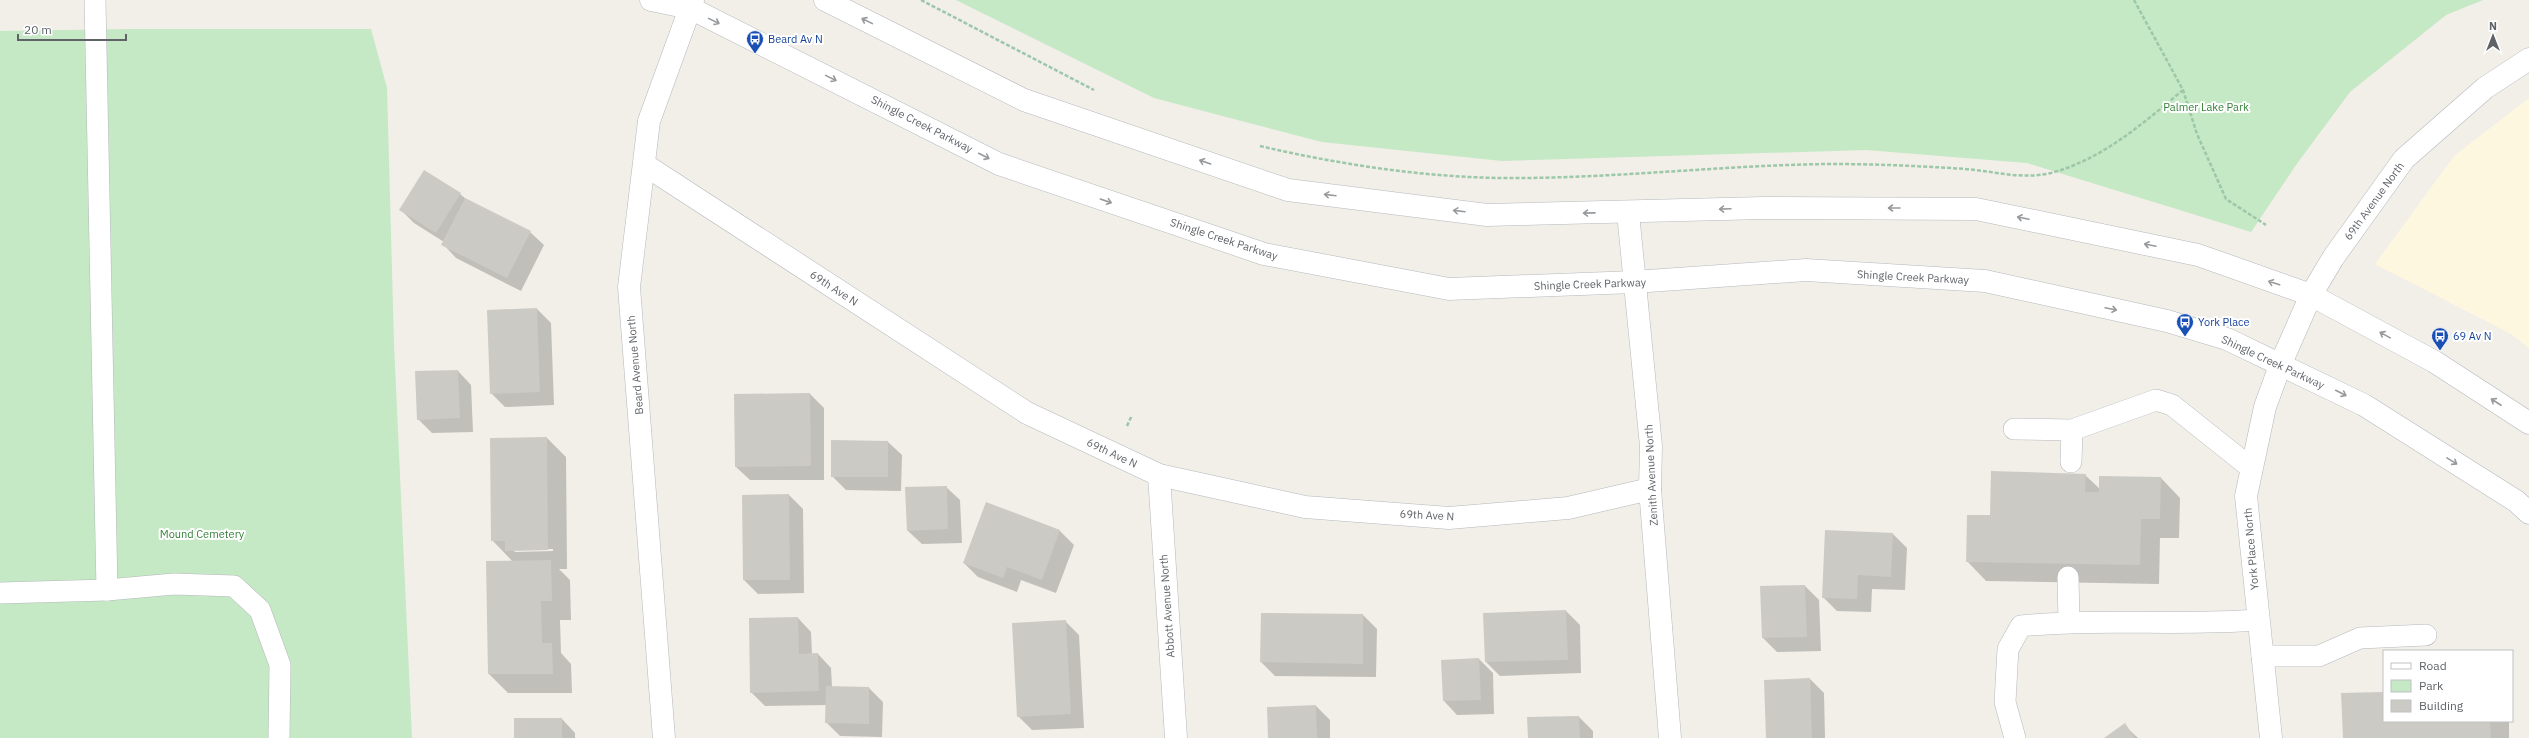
<svg xmlns="http://www.w3.org/2000/svg" width="2529" height="738" viewBox="0 0 2529 738" font-family="'IBM Plex Sans',sans-serif">
<rect width="100%" height="100%" fill="#f1efe8"/>
<!-- commercial -->
<path fill="#fef7e0" d="M 2529,98 L 2529,348 L 2511,334 L 2375,264 L 2454,156 Z"/>
<!-- green -->
<g fill="#c5e8c5">
<path d="M 956,0 L 2483,0 L 2446,15 L 2350,92 L 2296,165 L 2251,232 L 2027,163 L 1866,150 L 1502,161 L 1322,142 L 1154,98 Z"/>
<path d="M 130,29 L 371,29 L 387,88 L 394,344 L 412,738 L 0,738 L 0,31 Z"/>
</g>
<!-- shadow -->
<g fill="#0003" fill-rule="evenodd">
<path d="M 460,194 L 466,199 L 530,232 L 544,245 L 521,291 L 456,258 L 443,244 L 444,242 L 414,223 L 401,210 Z"/>
<path d="M 537,309 L 551,323 L 554,405 L 505,407 L 491,393 Z"/>
<path d="M 458,371 L 471,385 L 473,432 L 432,433 L 418,419 Z"/>
<path d="M 810,394 L 824,408 L 824,480 L 750,480 L 736,467 Z"/>
<path d="M 547,438 L 566,457 L 567,569 L 559,569 L 570,580 L 571,620 L 560,620 L 561,653 L 571,664 L 572,693 L 508,693 L 489,674 L 513,562 L 492,540 ZM 553,549 L 553,551 L 515,552 L 513,550 Z"/>
<path d="M 888,442 L 902,455 L 901,491 L 846,490 L 832,476 Z"/>
<path d="M 2085,475 L 2100,489 L 2161,478 L 2180,498 L 2179,538 L 2160,538 L 2159,584 L 1986,581 L 1967,561 L 1991,516 Z"/>
<path d="M 946,487 L 960,500 L 962,543 L 922,544 L 908,531 Z"/>
<path d="M 789,495 L 803,509 L 804,593 L 758,594 L 744,580 Z"/>
<path d="M 986,504 L 1060,531 L 1074,545 L 1056,593 L 1021,580 L 1017,592 L 978,577 L 964,563 Z"/>
<path d="M 1893,534 L 1907,548 L 1905,590 L 1872,589 L 1871,612 L 1837,611 L 1823,597 Z"/>
<path d="M 1805,586 L 1819,600 L 1821,651 L 1777,652 L 1763,638 Z"/>
<path d="M 1566,611 L 1580,625 L 1581,673 L 1500,676 L 1486,662 Z"/>
<path d="M 1363,615 L 1377,629 L 1376,677 L 1275,676 L 1261,662 Z"/>
<path d="M 798,618 L 811,632 L 812,654 L 818,654 L 831,668 L 832,687 L 869,688 L 883,702 L 882,737 L 840,736 L 826,722 L 827,705 L 765,706 L 751,692 Z"/>
<path d="M 1065,621 L 1079,635 L 1084,728 L 1032,730 L 1018,716 Z"/>
<path d="M 1479,659 L 1493,673 L 1494,714 L 1457,715 L 1444,701 Z"/>
<path d="M 1810,679 L 1824,693 L 1825,738 L 1767,738 Z"/>
<path d="M 2384,693 L 2384,721 L 2509,721 L 2509,738 L 2344,738 Z"/>
<path d="M 1316,706 L 1330,720 L 1330,738 L 1269,738 Z"/>
<path d="M 1579,717 L 1593,731 L 1593,738 L 1529,738 Z"/>
<path d="M 562,719 L 575,733 L 575,738 L 515,738 Z"/>
<path d="M 2124,725 L 2138,738 L 2105,738 Z"/>
</g>
<!-- building -->
<g fill="#cccac5">
<path d="M 424,170 L 461,193 L 436,233 L 399,210 Z"/>
<path d="M 465,198 L 531,231 L 507,278 L 441,245 Z"/>
<path d="M 537,308 L 540,392 L 490,394 L 487,310 Z"/>
<path d="M 458,370 L 460,418 L 417,420 L 415,371 Z"/>
<path d="M 810,393 L 811,466 L 735,467 L 734,394 Z"/>
<path d="M 547,437 L 548,550 L 505,551 L 505,541 L 491,541 L 490,438 Z"/>
<path d="M 831,440 L 888,441 L 888,477 L 831,477 Z"/>
<path d="M 1991,471 L 2086,474 L 2085,492 L 2099,492 L 2099,476 L 2161,477 L 2160,519 L 2141,519 L 2140,565 L 1966,562 L 1967,515 L 1990,515 Z"/>
<path d="M 947,486 L 948,529 L 907,531 L 905,487 Z"/>
<path d="M 789,494 L 790,580 L 743,580 L 742,495 Z"/>
<path d="M 986,502 L 1060,530 L 1042,580 L 1007,567 L 1003,578 L 963,563 Z"/>
<path d="M 1825,530 L 1893,533 L 1891,577 L 1858,575 L 1857,599 L 1822,598 Z"/>
<path d="M 551,560 L 552,601 L 541,601 L 542,643 L 552,643 L 553,674 L 488,674 L 486,561 Z"/>
<path d="M 1805,585 L 1807,637 L 1762,638 L 1760,586 Z"/>
<path d="M 1566,610 L 1568,660 L 1485,662 L 1483,613 Z"/>
<path d="M 1261,613 L 1363,614 L 1363,664 L 1260,662 Z"/>
<path d="M 798,617 L 799,654 L 818,653 L 819,691 L 750,693 L 749,618 Z"/>
<path d="M 1066,620 L 1071,714 L 1017,717 L 1012,623 Z"/>
<path d="M 1479,658 L 1481,700 L 1443,701 L 1441,660 Z"/>
<path d="M 1810,678 L 1812,738 L 1766,738 L 1764,680 Z"/>
<path d="M 826,686 L 869,687 L 869,724 L 825,723 Z"/>
<path d="M 2384,692 L 2384,721 L 2490,721 L 2491,738 L 2343,738 L 2341,693 Z"/>
<path d="M 1316,705 L 1317,738 L 1268,738 L 1267,707 Z"/>
<path d="M 1579,716 L 1580,738 L 1528,738 L 1527,717 Z"/>
<rect x="514" y="718" width="48" height="20"/>
<path d="M 2125,723 L 2135,738 L 2104,738 Z"/>
</g>
<g fill="none" stroke-linecap="round" stroke-linejoin="round">
<!-- service casing -->
<g stroke="#b5b8bc" stroke-width="22">
<g id="service">
<path d="M 95,0 L 107,590 L 174,584 L 234,586 L 260,610 L 280,665 L 279,738"/>
<path d="M 2014,429 L 2072,430 L 2156,400 L 2172,405 L 2251,468"/>
<path d="M 2071,462 L 2072,430"/>
<path d="M 2068,577 L 2069,621"/>
<path d="M 0,593 L 107,590"/>
<path d="M 2262,656 L 2319,656 L 2360,638 L 2426,635"/>
<path d="M 2015,738 L 2005,702 L 2008,649 L 2021,626 C 2100,618 2179,626 2258,620"/>
</g>
</g>
<!-- minor casing -->
<g stroke="#b5b8bc" stroke-width="23">
<g id="minor">
<path d="M 645,165 L 1027,413 L 1159,475 L 1305,507 L 1449,518 L 1568,508 L 1650,489"/>
<path d="M 1628,213 L 1651,446 L 1650,489 L 1670,738"/>
<path d="M 1159,475 L 1176,738"/>
<path d="M 664,738 L 629,287 L 649,121 L 693,0"/>
<path d="M 2271,738 L 2246,496 L 2265,407 L 2281,363"/>
</g>
</g>
<!-- tertiary casing -->
<g stroke="#b5b8bc" stroke-width="23">
<g id="tertiary">
<path d="M 651,0 L 690,8 L 999,164 L 1264,254 L 1449,289 L 1634,282 L 1806,270 L 1985,281 L 2167,321 L 2227,339 L 2364,405 L 2516,501 L 2529,513"/>
<path d="M 825,0 L 1024,100 L 1288,190 L 1487,215 L 1764,208 L 1976,209 L 2198,255 L 2311,295 L 2435,362 L 2529,423"/>
<path d="M 2281,363 L 2311,295 L 2333,258 L 2404,159 L 2485,88 L 2529,59"/>
</g>
</g>
<!-- path -->
<g stroke="#9cc7a9" stroke-width="2.5" stroke-dasharray="4 2" stroke-linecap="butt">
<path d="M 921,0 L 1094,90"/>
<path d="M 2134,0 L 2183,90 L 2197,134 L 2226,199 L 2266,225"/>
<path d="M 1260,146 C 1337,164 1422,177 1501,178 C 1612,179 1721,165 1831,164 C 1876,164 1921,166 1965,169 C 1994,171 2021,180 2051,173 C 2103,159 2142,124 2183,90"/>
<path d="M 1127,426 L 1132,415"/>
</g>
<!-- service -->
<use href="#service" stroke="#fff" stroke-width="21"/>
<!-- minor -->
<use href="#minor" stroke="#fff" stroke-width="22"/>
<!-- tertiary -->
<use href="#tertiary" stroke="#fff" stroke-width="22"/>
</g>
<!-- one-way arrows -->
<defs><path id="oneway-shaft" d="M-6 0H5M1.5-3L5.5 0L1.5 3" fill="none" stroke-width="1.6" stroke-linecap="round" stroke-linejoin="round"/></defs>
<g stroke="#979a9d">
<use href="#oneway-shaft" transform="translate(714 21) rotate(26)"/>
<use href="#oneway-shaft" transform="translate(867 21) rotate(-154)"/>
<use href="#oneway-shaft" transform="translate(831 78) rotate(26)"/>
<use href="#oneway-shaft" transform="translate(984 156) rotate(27)"/>
<use href="#oneway-shaft" transform="translate(1205 162) rotate(-161)"/>
<use href="#oneway-shaft" transform="translate(1330 195) rotate(-173)"/>
<use href="#oneway-shaft" transform="translate(1106 201) rotate(19)"/>
<use href="#oneway-shaft" transform="translate(1894 208) rotate(-180)"/>
<use href="#oneway-shaft" transform="translate(1725 209) rotate(178)"/>
<use href="#oneway-shaft" transform="translate(1459 211) rotate(-173)"/>
<use href="#oneway-shaft" transform="translate(1589 213) rotate(179)"/>
<use href="#oneway-shaft" transform="translate(2023 218) rotate(-168)"/>
<use href="#oneway-shaft" transform="translate(2150 245) rotate(-168)"/>
<use href="#oneway-shaft" transform="translate(2274 283) rotate(-162)"/>
<use href="#oneway-shaft" transform="translate(2111 309) rotate(12)"/>
<use href="#oneway-shaft" transform="translate(2385 335) rotate(-151)"/>
<use href="#oneway-shaft" transform="translate(2341 393) rotate(27)"/>
<use href="#oneway-shaft" transform="translate(2496 402) rotate(-147)"/>
<use href="#oneway-shaft" transform="translate(2452 461) rotate(32)"/>
</g>
<!-- icons -->
<defs>
<g id="bus-pin" transform="scale(0.9)"><path d="M0 17L-7.5 6A9.5 9.5 0 1 1 7.5 6Z" fill="#1a4fb4" stroke="#fff"/><path d="M-5-6H5V4H4V6H2V4H-2V6H-4V4H-5ZM-3.5-4V0h7V-4ZM-3.5 1.2v1.5H-2V1.2ZM2 1.2v1.5H3.5V1.2Z" fill="#fff"/></g>
</defs>
<g fill-rule="evenodd">
<use href="#bus-pin" x="755" y="39"/>
<use href="#bus-pin" x="2185" y="322"/>
<use href="#bus-pin" x="2440" y="336"/>
</g>
<g text-anchor="middle" stroke-width="4" stroke-linejoin="round" paint-order="stroke">
<!-- transit labels -->
<g font-size="11" fill="#164399" stroke="#fff" text-anchor="start">
<text x="768" y="43">Beard Av N</text>
<text x="2198" y="326">York Place</text>
<text x="2453" y="340">69 Av N</text>
</g>
<!-- park labels -->
<g font-size="11" fill="#348238" stroke="#fff">
<text x="2206" y="111">Palmer Lake Park</text>
<text x="202" y="538">Mound Cemetery</text>
</g>
<!-- street labels -->
<g font-size="11" fill="#5f6368" stroke="#fff">
<text transform="translate(922 124) rotate(27)" y="4">Shingle Creek Parkway</text>
<text transform="translate(2374 201) rotate(-54)" y="4">69th Avenue North</text>
<text transform="translate(1224 239) rotate(18)" y="4">Shingle Creek Parkway</text>
<text transform="translate(1913 277) rotate(3)" y="4">Shingle Creek Parkway</text>
<text transform="translate(1590 284) rotate(-2)" y="4">Shingle Creek Parkway</text>
<text transform="translate(834 288) rotate(33)" y="4">69th Ave N</text>
<text transform="translate(2273 362) rotate(25)" y="4">Shingle Creek Parkway</text>
<text transform="translate(635 365) rotate(-95)" y="4">Beard Avenue North</text>
<text transform="translate(1112 453) rotate(25)" y="4">69th Ave N</text>
<text transform="translate(1651 475) rotate(-93)" y="4">Zenith Avenue North</text>
<text transform="translate(1427 515) rotate(3)" y="4">69th Ave N</text>
<text transform="translate(2251 549) rotate(-95)" y="4">York Place North</text>
<text transform="translate(1167 606) rotate(-94)" y="4">Abbott Avenue North</text>
</g>
</g>
<!-- legend -->
<rect x="2383" y="650" width="130" height="72" fill="#ffffff" stroke="#bfc1c3"/>
<rect x="2391" y="663" width="20" height="6" fill="#ffffff" stroke="#bfc1c3"/>
<text x="2419" y="670" font-size="12" fill="#5f6368">Road</text>
<rect x="2391" y="680" width="20" height="12" fill="#c5e8c5" stroke="#bfc1c3"/>
<text x="2419" y="690" font-size="12" fill="#5f6368">Park</text>
<rect x="2391" y="700" width="20" height="12" fill="#cccac5" stroke="#bfc1c3"/>
<text x="2419" y="710" font-size="12" fill="#5f6368">Building</text>
<!-- north arrow -->
<g transform="translate(2493 36)" stroke="#ffffff" stroke-width="3" paint-order="stroke">
<path d="M0-3L7 15L0 10L-7 15Z" fill="#5f6368"/>
<text y="-6" font-size="11" font-weight="bold" text-anchor="middle" fill="#5f6368">N</text>
</g>
<!-- scale -->
<path d="M18 34v6h108v-6" fill="none" stroke="#5f6368" stroke-width="2"/>
<text x="24" y="34" font-size="12" fill="#5f6368" stroke="#ffffff" stroke-width="3" paint-order="stroke">20 m</text>
</svg>
